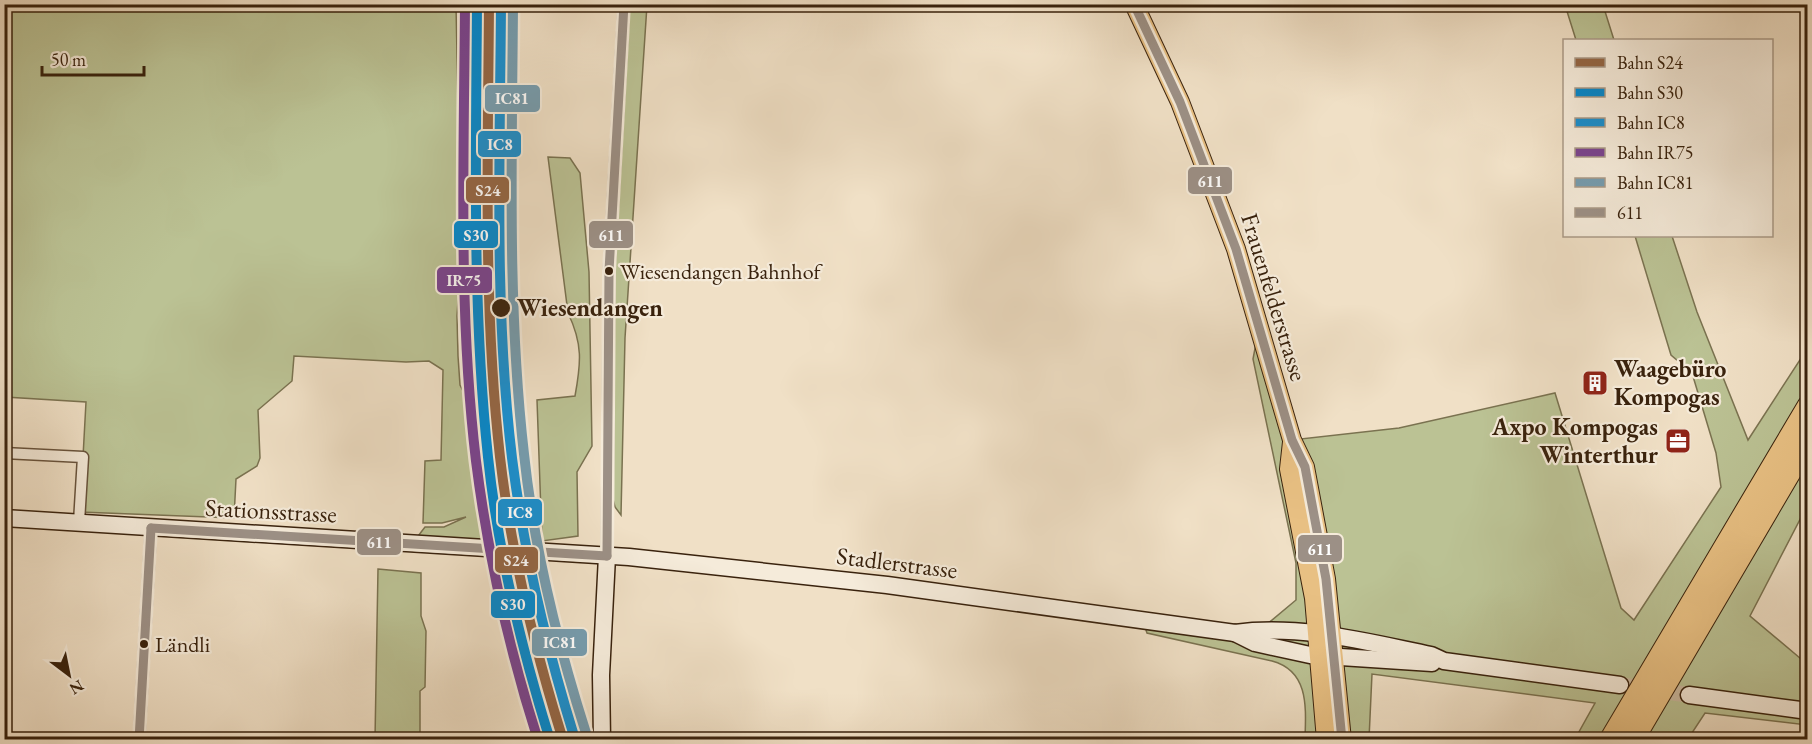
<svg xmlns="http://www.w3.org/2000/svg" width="1812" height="744" viewBox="0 0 1812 744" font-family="'EB Garamond',serif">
<rect width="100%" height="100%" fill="#f0e0c6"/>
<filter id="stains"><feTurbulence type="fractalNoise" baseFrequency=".00333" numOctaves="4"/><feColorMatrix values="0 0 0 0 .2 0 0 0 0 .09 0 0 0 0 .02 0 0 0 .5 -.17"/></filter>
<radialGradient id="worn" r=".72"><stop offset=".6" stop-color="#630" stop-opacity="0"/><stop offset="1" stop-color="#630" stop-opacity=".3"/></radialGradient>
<!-- green -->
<g fill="#bbc294" stroke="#7a7250" stroke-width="1.5">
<path d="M 4,5 L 456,5 L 461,258 L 457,316 L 458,356 L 460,385 L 468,401 L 480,497 L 482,540 L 412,544 L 425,527 L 444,527 L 466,517 L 442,523 L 423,523 L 425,461 L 441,460 L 443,370 L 429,361 L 406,362 L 294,356 L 292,381 L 258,410 L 260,458 L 257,466 L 236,479 L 234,518 L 80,512 L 86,402 L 5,397 L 4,33 L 11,27 L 5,19 Z"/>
<path d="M 624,5 L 647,5 L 625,338 L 621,515 L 615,507 L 607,476 L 609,271 Z"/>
<path d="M 1565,5 L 1603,5 L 1614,40 L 1576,40 Z"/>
<path d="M 548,157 L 570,158 L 580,173 L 589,272 L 592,446 L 577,472 L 578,536 L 542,541 L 537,400 L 575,396 C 581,363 583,344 568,313 Z"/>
<path d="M 1635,236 L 1672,236 L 1697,312 L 1748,440 L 1807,349 L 1807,506 L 1750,616 L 1807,664 L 1807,725 L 1705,713 L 1688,739 L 1575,739 L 1595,703 L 1372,674 L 1369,739 L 1305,739 C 1306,707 1309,671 1272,661 L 1147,633 L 1145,627 L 1260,630 L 1296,600 L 1296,563 L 1253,359 L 1259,327 L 1292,440 L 1399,428 L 1555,393 L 1621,608 L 1634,620 L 1721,487 L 1716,453 L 1692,373 L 1671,355 Z"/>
<path d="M 378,569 L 421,573 L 421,616 L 426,631 L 425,687 L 420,691 L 420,734 L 423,739 L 375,739 Z"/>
</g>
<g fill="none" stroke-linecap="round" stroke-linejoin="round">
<!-- secondary-tunnel -->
<path stroke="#cbbaa1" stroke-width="16" stroke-dasharray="16 8" stroke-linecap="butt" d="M 1620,685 L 1689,695"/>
<!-- street casing -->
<g stroke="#67523b" stroke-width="13">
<g id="street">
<path d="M 4,453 L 83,457 L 79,522"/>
<path d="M 607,556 L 609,271 L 624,4"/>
<path d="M 139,740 L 151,528"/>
</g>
</g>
<!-- secondary casing -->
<g stroke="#39220d" stroke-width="19">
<g id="secondary">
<path d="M 4,518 L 629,557 L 887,585 L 1235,633 C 1300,624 1367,642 1431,655 L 1444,661 L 1620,685"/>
<path d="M 1235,633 L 1255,643 L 1310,655 L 1432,663"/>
<path d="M 1689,695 L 1808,711"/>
<path d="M 602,740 L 601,675 L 607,556"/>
</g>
</g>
<!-- primary casing -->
<g stroke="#39220d" stroke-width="20">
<g id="primary">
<path d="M 1134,4 L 1180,102 L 1236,249 L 1292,440 L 1305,467 L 1326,579 L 1342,740"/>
<path d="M 1292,442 L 1289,469 L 1314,598 L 1326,740"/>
</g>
</g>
<!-- highway casing -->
<g stroke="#39220d" stroke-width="23">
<g id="highway">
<path d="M 1610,740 L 1808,406"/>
<path d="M 1633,740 L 1808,442"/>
</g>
</g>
<!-- street -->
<use href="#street" stroke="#f5ebda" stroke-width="10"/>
<!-- secondary -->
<use href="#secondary" stroke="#f5ebda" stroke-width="16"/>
<!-- primary -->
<use href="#primary" stroke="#e8c083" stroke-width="18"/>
<!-- highway -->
<use href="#highway" stroke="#e8c083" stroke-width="21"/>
<!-- bus-1 casing -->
<g stroke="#f5ebda" stroke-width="14">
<g id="bus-1">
<path d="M 1134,4 L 1180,102 L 1236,249 L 1292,440 L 1305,467 L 1326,579 L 1342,740"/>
<path d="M 151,528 L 607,556"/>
<path d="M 607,556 L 609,271 L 624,4"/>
<path d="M 139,740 L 151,528"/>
</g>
</g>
<!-- bus-1 -->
<use href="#bus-1" stroke="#9c9086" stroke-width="9"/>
<!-- rail-1 casing -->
<g stroke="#f5ebda" stroke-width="15">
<path id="rail-1" d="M 489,4 C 488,155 483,307 500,457 C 511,553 534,647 563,740"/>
</g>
<!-- rail-2 casing -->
<g stroke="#f5ebda" stroke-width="15">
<path id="rail-2" d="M 477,4 C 476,155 472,307 488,457 C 498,553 521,647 550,740"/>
</g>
<!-- rail-3 casing -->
<g stroke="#f5ebda" stroke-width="15">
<path id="rail-3" d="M 501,4 C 500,155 494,308 512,458 C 524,553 546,645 574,736"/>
</g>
<!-- rail-4 casing -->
<g stroke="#f5ebda" stroke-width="15">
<path id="rail-4" d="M 465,4 C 464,157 458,310 476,461 C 488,556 509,649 538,740"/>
</g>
<!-- rail-5 casing -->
<g stroke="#f5ebda" stroke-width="15">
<path id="rail-5" d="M 513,4 C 512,154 507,305 524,454 C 534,549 557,642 586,733"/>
</g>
<!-- rail-1 -->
<use href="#rail-1" stroke="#946644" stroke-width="10"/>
<!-- rail-2 -->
<use href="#rail-2" stroke="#0588cc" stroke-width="10"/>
<!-- rail-3 -->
<use href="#rail-3" stroke="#1a8fce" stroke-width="10"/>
<!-- rail-4 -->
<use href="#rail-4" stroke="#7a448f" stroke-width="10"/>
<!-- rail-5 -->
<use href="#rail-5" stroke="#769cae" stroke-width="10"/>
</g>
<!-- icons -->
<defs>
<g id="building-square" transform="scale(1.35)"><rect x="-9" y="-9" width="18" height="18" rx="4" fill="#8f2418" stroke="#f5ebda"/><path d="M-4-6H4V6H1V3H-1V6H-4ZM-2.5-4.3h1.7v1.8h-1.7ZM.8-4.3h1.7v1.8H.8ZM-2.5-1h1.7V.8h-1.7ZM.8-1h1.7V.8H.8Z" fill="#fff"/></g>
<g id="office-square" transform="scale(1.35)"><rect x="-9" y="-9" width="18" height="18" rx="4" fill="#8f2418" stroke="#f5ebda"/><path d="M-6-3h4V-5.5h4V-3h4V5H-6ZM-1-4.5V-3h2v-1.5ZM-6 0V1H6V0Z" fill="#fff"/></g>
</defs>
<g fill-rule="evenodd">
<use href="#building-square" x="1595" y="383"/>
<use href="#office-square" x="1678" y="441"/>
</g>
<!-- markers -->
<g fill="#39220d" stroke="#f5ebda" stroke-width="2">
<circle cx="609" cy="271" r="5"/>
<circle cx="501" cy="308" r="10"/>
<circle cx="144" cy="644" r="5"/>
</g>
<g text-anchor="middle" stroke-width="4.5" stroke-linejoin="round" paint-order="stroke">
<!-- bus labels -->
<g font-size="22" fill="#39220d" stroke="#f5ebda" text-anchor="start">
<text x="620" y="279">Wiesendangen Bahnhof</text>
<text x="155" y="652">Ländli</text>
</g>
<!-- street labels -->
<g font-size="24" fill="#39220d" stroke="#f5ebda">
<text transform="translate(1274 297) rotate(73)" y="8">Frauenfelderstrasse</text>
<text transform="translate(271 511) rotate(3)" y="8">Stationsstrasse</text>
<text transform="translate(897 563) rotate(7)" y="8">Stadlerstrasse</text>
</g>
<!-- stop labels -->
<g font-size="24" font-weight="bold" fill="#39220d" stroke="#f5ebda" text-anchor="start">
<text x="517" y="316">Wiesendangen</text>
</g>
<!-- poi labels -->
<g font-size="24" font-weight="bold" fill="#39220d" stroke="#f5ebda" text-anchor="start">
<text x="1614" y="377">Waagebüro<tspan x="1614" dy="28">Kompogas</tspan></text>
<text x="1658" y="435" text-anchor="end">Axpo Kompogas<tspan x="1658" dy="28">Winterthur</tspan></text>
</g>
</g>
<g stroke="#f5ebda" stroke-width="2">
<rect x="484" y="84" width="57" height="29" rx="6" fill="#769cae"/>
<rect x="477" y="130" width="45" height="28" rx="6" fill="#1a8fce"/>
<rect x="1187" y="166" width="46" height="29" rx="6" fill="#9c9086"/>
<rect x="465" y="176" width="45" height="28" rx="6" fill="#946644"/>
<rect x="588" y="220" width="46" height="29" rx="6" fill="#9c9086"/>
<rect x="453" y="220" width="46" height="29" rx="6" fill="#0588cc"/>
<rect x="436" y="266" width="57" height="28" rx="6" fill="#7a448f"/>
<rect x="497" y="498" width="46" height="29" rx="6" fill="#1a8fce"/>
<rect x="356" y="528" width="46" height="28" rx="6" fill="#9c9086"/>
<rect x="1297" y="534" width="46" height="29" rx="6" fill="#9c9086"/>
<rect x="494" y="546" width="45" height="28" rx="6" fill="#946644"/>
<rect x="490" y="590" width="46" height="29" rx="6" fill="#0588cc"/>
<rect x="531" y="628" width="57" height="29" rx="6" fill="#769cae"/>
</g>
<g font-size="16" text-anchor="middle" font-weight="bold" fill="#fff">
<text x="512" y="104">IC81</text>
<text x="500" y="150">IC8</text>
<text x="1210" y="187">611</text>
<text x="488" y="196">S24</text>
<text x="611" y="241">611</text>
<text x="476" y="241">S30</text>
<text x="464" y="286">IR75</text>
<text x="520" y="518">IC8</text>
<text x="379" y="548">611</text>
<text x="1320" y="555">611</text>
<text x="516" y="566">S24</text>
<text x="513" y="610">S30</text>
<text x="560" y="648">IC81</text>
</g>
<!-- margin -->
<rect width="1812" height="744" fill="none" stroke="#f0e0c6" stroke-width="24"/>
<rect x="6" y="6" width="1800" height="732" fill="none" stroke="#39220d" stroke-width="3"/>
<rect x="12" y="12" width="1788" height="720" fill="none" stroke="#39220d" stroke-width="1.5"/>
<!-- legend -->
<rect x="1563" y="39" width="210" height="198" fill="#f5ebda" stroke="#aa9b88" stroke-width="1.5"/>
<rect x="1575" y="58" width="30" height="9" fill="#946644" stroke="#aa9b88" stroke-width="1.5"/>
<text x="1617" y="69" font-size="18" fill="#39220d">Bahn S24</text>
<rect x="1575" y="88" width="30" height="9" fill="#0588cc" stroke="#aa9b88" stroke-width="1.5"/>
<text x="1617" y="99" font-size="18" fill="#39220d">Bahn S30</text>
<rect x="1575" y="118" width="30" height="9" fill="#1a8fce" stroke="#aa9b88" stroke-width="1.5"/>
<text x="1617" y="129" font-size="18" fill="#39220d">Bahn IC8</text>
<rect x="1575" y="148" width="30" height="9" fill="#7a448f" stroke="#aa9b88" stroke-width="1.5"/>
<text x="1617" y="159" font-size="18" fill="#39220d">Bahn IR75</text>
<rect x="1575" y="178" width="30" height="9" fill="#769cae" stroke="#aa9b88" stroke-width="1.5"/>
<text x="1617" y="189" font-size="18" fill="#39220d">Bahn IC81</text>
<rect x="1575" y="208" width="30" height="9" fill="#9c9086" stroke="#aa9b88" stroke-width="1.5"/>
<text x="1617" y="219" font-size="18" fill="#39220d">611</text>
<!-- north arrow -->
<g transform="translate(69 675) rotate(148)" stroke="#f5ebda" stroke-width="4.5" paint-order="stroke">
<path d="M0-4.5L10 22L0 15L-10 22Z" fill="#39220d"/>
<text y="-9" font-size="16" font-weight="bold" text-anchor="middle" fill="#39220d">N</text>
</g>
<!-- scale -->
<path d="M42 66v9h102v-9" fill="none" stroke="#39220d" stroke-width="3"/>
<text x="51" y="66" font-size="18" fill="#39220d" stroke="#f5ebda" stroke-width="4.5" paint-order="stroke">50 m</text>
<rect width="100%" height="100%" filter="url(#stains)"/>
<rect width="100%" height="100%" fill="url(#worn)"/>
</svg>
